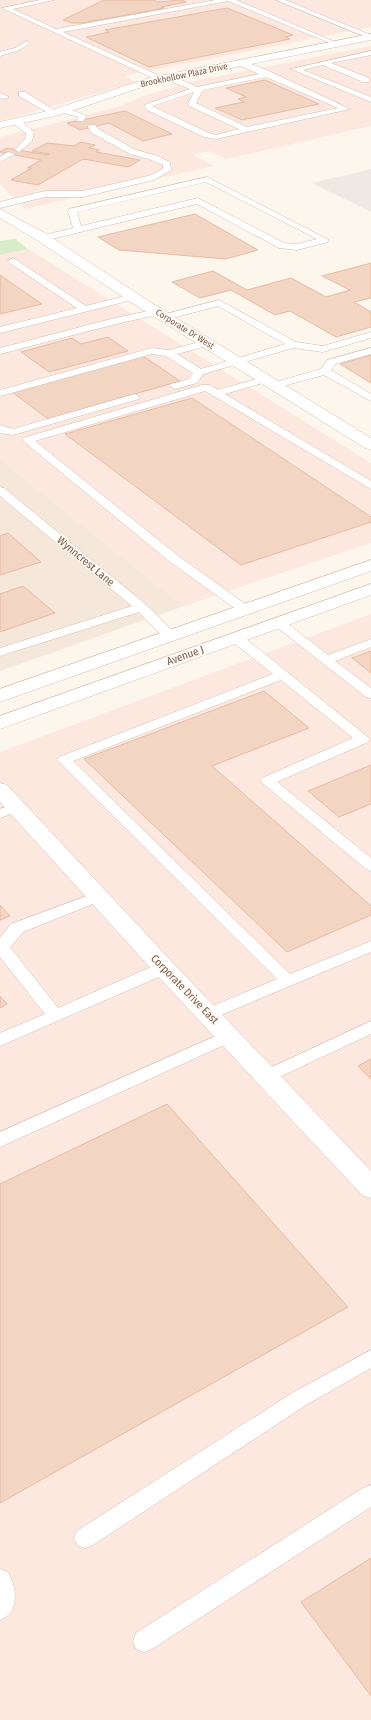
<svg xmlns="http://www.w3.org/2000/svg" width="371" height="1720" viewBox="0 0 371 1720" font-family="'Fira Sans Condensed',sans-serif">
<rect width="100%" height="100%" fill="#fdf6ec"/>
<!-- residential -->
<path fill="#f5e8da" d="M 0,459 L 184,606 L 0,671 Z"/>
<!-- commercial -->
<g fill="#fde8e0">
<path d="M 0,0 L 371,0 L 371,27 L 124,76 L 136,82 L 0,121 Z"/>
<path d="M 371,46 L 371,126 L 226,159 L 209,151 L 193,155 L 214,166 L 25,209 L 0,184 L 0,137 L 118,107 L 146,95 L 199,80 Z"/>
<path d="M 28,249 L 371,463 L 371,543 L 184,606 L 0,459 L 0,255 Z"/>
<path d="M 371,614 L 371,1720 L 0,1720 L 0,752 Z"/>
</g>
<!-- industrial -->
<path fill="#efe9e4" d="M 371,169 L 371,212 L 312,183 Z"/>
<!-- green -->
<path fill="#d8ecc9" d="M 15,239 L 28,249 L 0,255 L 0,241 Z"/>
<!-- building -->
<g fill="#f3d5c3" stroke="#e6bba3">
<path d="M 104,0 L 153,0 L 158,2 L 181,0 L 186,2 L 161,7 L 164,8 L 159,9 L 160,9 L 82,23 L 72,23 L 63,20 Z"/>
<path d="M 227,8 L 293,35 L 285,37 L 290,39 L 149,67 L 86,37 L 109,32 L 105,30 Z"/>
<path d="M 265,80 L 319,104 L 242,120 L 215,108 L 244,102 L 238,99 L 246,97 L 226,88 Z"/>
<path d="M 125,111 L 172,134 L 143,141 L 109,123 L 80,130 L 67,123 Z"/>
<path d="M 80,142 L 95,145 L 89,148 L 99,150 L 96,152 L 140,160 L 128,167 L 83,159 L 38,185 L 11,180 L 32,168 L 27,168 L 41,160 L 0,152 L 7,148 L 47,155 L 49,154 L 32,151 L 47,143 L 74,146 Z"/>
<path d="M 195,214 L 258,250 L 226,259 L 119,250 L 98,237 Z"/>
<path d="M 371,263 L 371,298 L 354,302 L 371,312 L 371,327 L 336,337 L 290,311 L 275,315 L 231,290 L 200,298 L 172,282 L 213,271 L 247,290 L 291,278 L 326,297 L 350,290 L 322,276 Z"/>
<path d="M 0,275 L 42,304 L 0,314 Z"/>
<path d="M 108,337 L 128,351 L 49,372 L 21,352 L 72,338 L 81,344 Z"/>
<path d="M 371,355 L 371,383 L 340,364 Z"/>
<path d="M 143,356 L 180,381 L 48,419 L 12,392 Z"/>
<path d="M 192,398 L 371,517 L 371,522 L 241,565 L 65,434 Z"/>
<path d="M 8,533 L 41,562 L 0,575 L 0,536 Z"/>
<path d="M 23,586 L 55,613 L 0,632 L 0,594 Z"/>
<path d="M 371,651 L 371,673 L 352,658 Z"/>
<path d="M 264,691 L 309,728 L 212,766 L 371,906 L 371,915 L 287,952 L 84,759 Z"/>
<path d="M 371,765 L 371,804 L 339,817 L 308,791 Z"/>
<path d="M 0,905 L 10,916 L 0,920 Z"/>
<path d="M 0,996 L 7,1004 L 0,1008 Z"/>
<path d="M 371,1059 L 371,1079 L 358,1066 Z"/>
<path d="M 167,1104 L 348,1307 L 0,1503 L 0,1184 Z"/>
<path d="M 371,1558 L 371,1696 L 301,1602 Z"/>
</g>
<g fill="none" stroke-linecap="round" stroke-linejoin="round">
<!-- lane casing -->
<g stroke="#d1beb0" stroke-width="1">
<g id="lane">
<path d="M 40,0 L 54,0 L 13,9 L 56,29 L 215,0 L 236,0 L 340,44 L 335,45 L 228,1 L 63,32 L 162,77 L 163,79 L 159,81 L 2,8 Z"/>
<path d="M 276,0 L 285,0 L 371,35 L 371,39 Z"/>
<path d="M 27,41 L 30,43 L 29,44 L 19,50 L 0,56 L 0,52 L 15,48 Z"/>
<path d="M 371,51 L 371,55 L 331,63 L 369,78 L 369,82 L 363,82 L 323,65 L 303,70 L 371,97 L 371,102 L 291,69 Z"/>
<path d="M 238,61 L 244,61 L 271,72 L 350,109 L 216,139 L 204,137 L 147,110 L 144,105 L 190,89 L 165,79 L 165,75 L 171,75 L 197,87 L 259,74 L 238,65 ZM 266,77 L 338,108 L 247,127 L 196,103 L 203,90 ZM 194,92 L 188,104 L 189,106 L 239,129 L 216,135 L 209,133 L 152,106 Z"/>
<path d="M 19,92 L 25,92 L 59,113 L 52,115 L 19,96 Z"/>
<path d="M 0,93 L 9,97 L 5,99 L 0,98 Z"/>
<path d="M 60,108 L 66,108 L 87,116 L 83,121 L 77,121 L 78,117 L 60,112 Z"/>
<path d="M 14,120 L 20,120 L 34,132 L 32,141 L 19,152 L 15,150 L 25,139 L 26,133 L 14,124 Z"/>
<path d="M 89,125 L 95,125 L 98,129 L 136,150 L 155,155 L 170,162 L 171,170 L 154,180 L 83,197 L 45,197 L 0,208 L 0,202 L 45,191 L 83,191 L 148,176 L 163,169 L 163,165 L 149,159 L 130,154 L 92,133 L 88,127 Z"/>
<path d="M 8,152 L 15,154 L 0,162 L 0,157 Z"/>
<path d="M 207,177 L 329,240 L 328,242 L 297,250 L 279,248 L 197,204 L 43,241 L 39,238 L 40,236 L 73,228 L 68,211 L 69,209 ZM 206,182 L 317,239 L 297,244 L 284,243 L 198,198 L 81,226 L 77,212 Z"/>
<path d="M 13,258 L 86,306 L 133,294 L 138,297 L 136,299 L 0,333 L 0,327 L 77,308 L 10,263 L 8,261 Z"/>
<path d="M 219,300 L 296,342 L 323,346 L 371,332 L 371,338 L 323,352 L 293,348 L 203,374 L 197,383 L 175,389 L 170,386 L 171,384 L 189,379 L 193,373 L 166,356 L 152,354 L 0,396 L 0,390 L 152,348 L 169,350 L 207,340 L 210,341 L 212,343 L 210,345 L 177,354 L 201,369 L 285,344 L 218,306 L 165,320 L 160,317 L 162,315 Z"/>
<path d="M 158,309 L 163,312 L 161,314 L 116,324 L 0,354 L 0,348 L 115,318 Z"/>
<path d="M 371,348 L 371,354 L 335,364 L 331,370 L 371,394 L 371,401 L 324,375 L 276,388 L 271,385 L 272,383 L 321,369 L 327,360 Z"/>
<path d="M 266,376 L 270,377 L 271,379 L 270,381 L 225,394 L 371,481 L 371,489 L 205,391 L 35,441 L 177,555 L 248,606 L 250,609 L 248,612 L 240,612 L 169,561 L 22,440 L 23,438 L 202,385 L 210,385 L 218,390 Z"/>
<path d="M 135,394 L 140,397 L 139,399 L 13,435 L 0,433 L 0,425 L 13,429 Z"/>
<path d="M 0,487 L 4,488 L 145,604 L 174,632 L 175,635 L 174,638 L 164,638 L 139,612 L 0,656 L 0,648 L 132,606 L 0,496 Z"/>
<path d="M 278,618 L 282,619 L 328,655 L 371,639 L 371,647 L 335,661 L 371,688 L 371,698 L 366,697 L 274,625 L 272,622 L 274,619 Z"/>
<path d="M 235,633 L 240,634 L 370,739 L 368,742 L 277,782 L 371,858 L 371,871 L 366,869 L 260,781 L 262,778 L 353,738 L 281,680 L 73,761 L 290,974 L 371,941 L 371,952 L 209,1020 L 203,1018 L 201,1014 L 203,1010 L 277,979 L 57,760 L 59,757 L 273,674 L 230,640 L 229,637 Z"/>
<path d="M 17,803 L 22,804 L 24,807 L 22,810 L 0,818 L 0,809 Z"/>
<path d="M 100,891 L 105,893 L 108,896 L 105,899 L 23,932 L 10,947 L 58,1008 L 158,964 L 164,963 L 170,964 L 172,968 L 170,972 L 0,1046 L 0,1033 L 45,1014 L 0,957 L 0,938 L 11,924 Z"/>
<path d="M 371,1021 L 371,1034 L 273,1080 L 267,1082 L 261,1080 L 258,1076 L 261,1072 Z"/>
<path d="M 229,1030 L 235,1032 L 237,1036 L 235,1040 L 0,1147 L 0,1132 Z"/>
<path d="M 371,1350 L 371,1368 L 306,1405 L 93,1545 L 85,1548 L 77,1545 L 74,1538 L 77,1531 L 292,1393 Z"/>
<path d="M 371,1485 L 371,1507 L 152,1649 L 144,1652 L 136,1649 L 133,1641 L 136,1633 L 363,1488 Z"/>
<path d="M 0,1569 L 8,1572 C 17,1588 20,1612 0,1620 Z"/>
</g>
</g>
<!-- street casing -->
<g stroke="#d1beb0" stroke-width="1">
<path id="street" d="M 0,783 L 7,785 L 172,962 L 371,1171 L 371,1198 L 362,1195 L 156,974 L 0,802 Z"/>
</g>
<!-- secondary casing -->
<g stroke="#d6c0b0" stroke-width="1">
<g id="secondary">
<path d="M 371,34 L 371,40 L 151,84 L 59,115 L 0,128 L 0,122 L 52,110 L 149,78 Z"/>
<path d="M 0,209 L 45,233 L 147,300 L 371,438 L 371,450 L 365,448 L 137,306 L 35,239 L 0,218 Z"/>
<path d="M 371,560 L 371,571 L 0,702 L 0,689 Z"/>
<path d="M 371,584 L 371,595 L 0,729 L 0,716 Z"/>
</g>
</g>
<!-- lane -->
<use href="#lane" fill="#fff" fill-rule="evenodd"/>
<!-- street -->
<use href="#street" fill="#fff" fill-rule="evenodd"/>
<!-- secondary -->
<use href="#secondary" fill="#fff" fill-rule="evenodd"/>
</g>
<g text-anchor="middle" stroke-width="3" stroke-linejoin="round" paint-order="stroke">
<!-- far-street labels -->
<g font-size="9" fill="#7a5c4d" stroke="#fffaf3">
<text transform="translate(184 75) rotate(-12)" y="3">Brookhollow Plaza Drive</text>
<text transform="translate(185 329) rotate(32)" y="3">Corporate Dr West</text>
</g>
<!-- street labels -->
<g font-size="11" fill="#7a5c4d" stroke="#fffaf3">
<text transform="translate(86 561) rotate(40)" y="4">Wynncrest Lane</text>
<text transform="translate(185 655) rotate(-20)" y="4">Avenue J</text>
<text transform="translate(185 989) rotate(46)" y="4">Corporate Drive East</text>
</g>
</g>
</svg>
